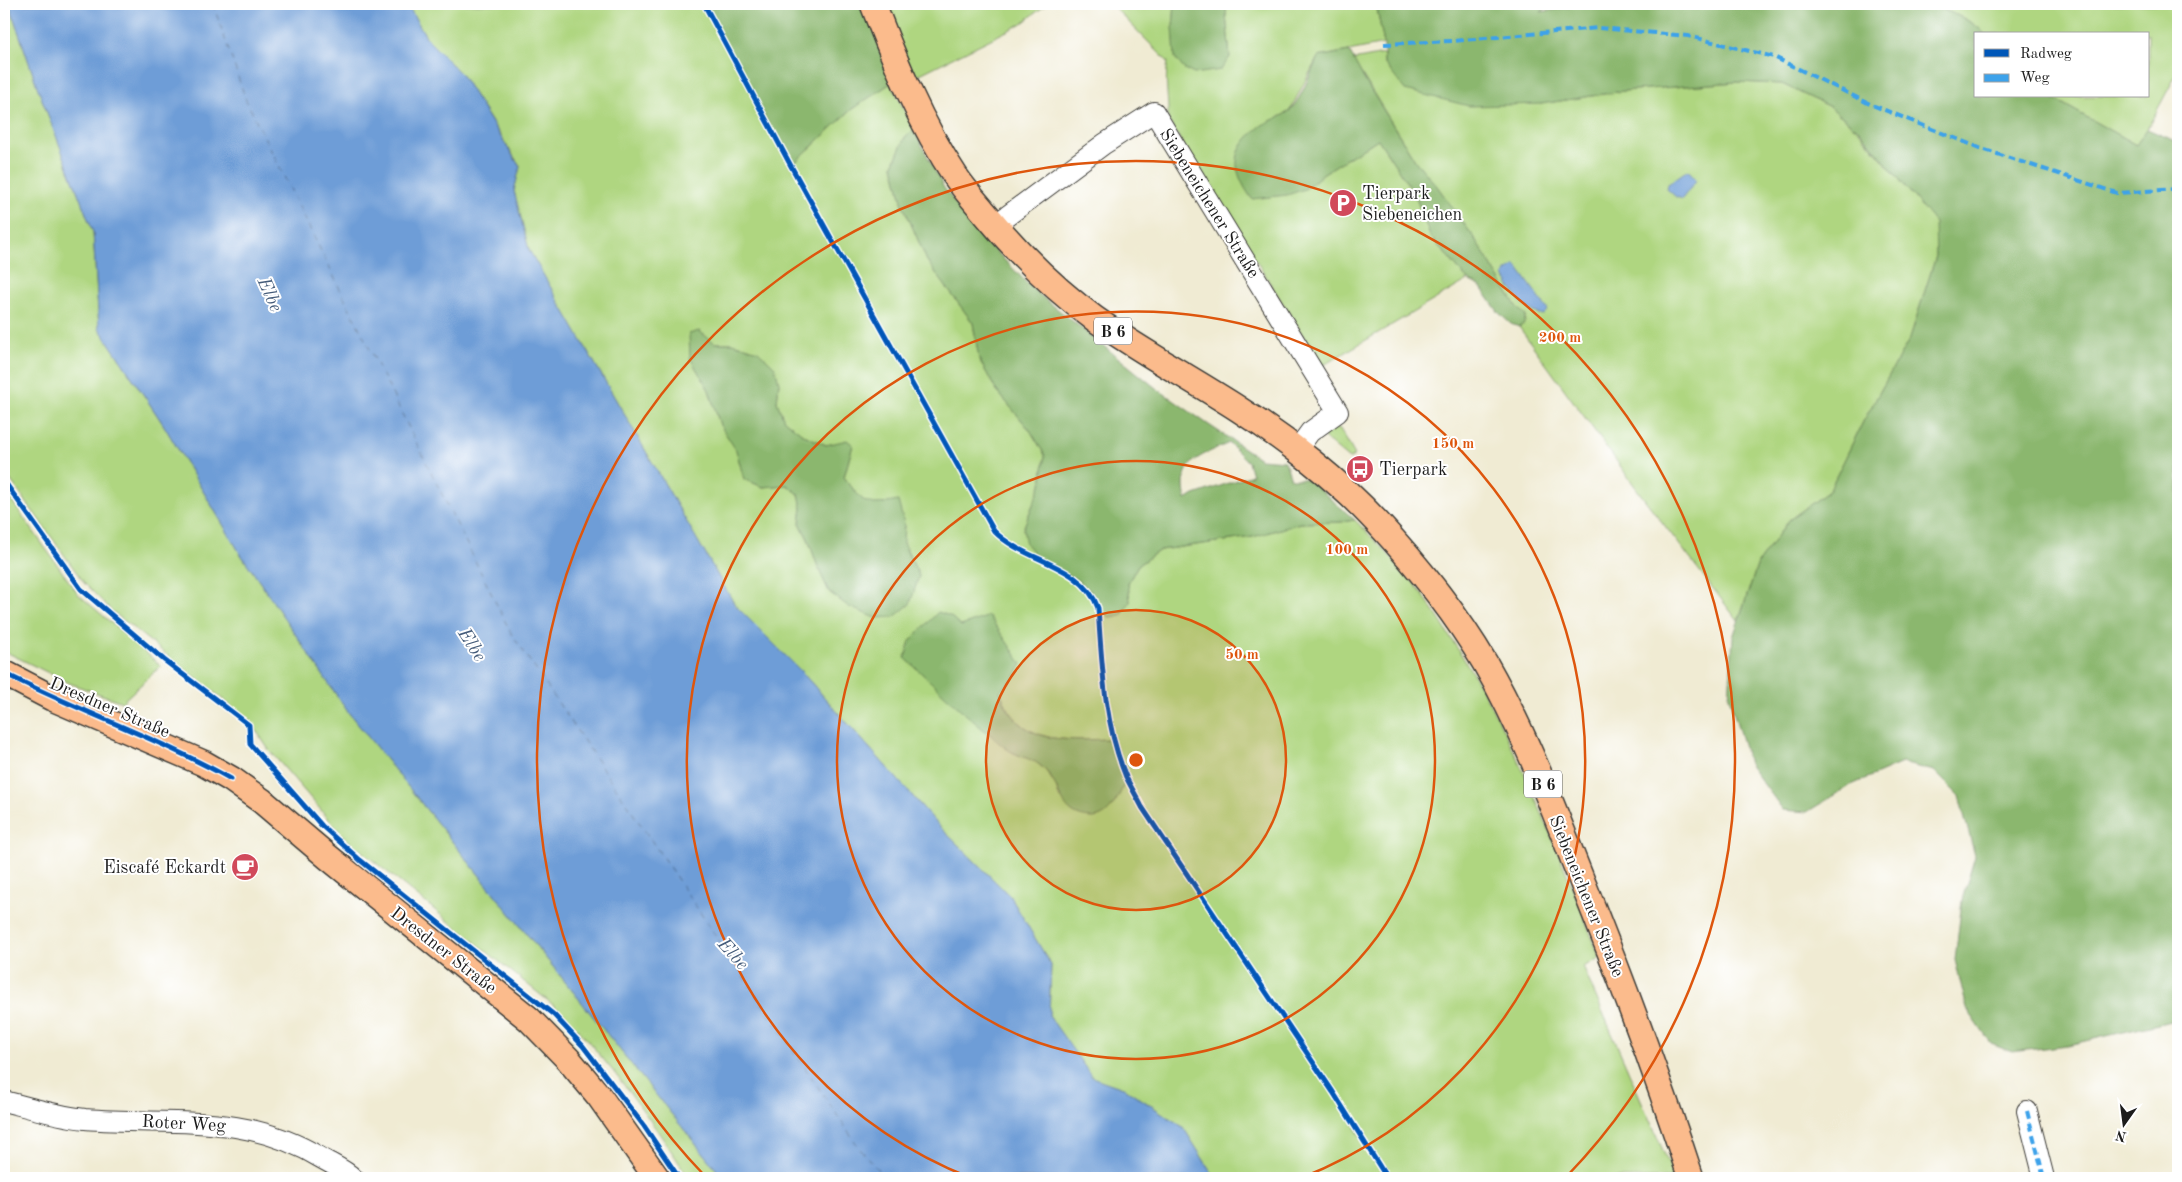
<svg xmlns="http://www.w3.org/2000/svg" width="2182" height="1182" viewBox="0 0 2182 1182" font-family="'Old Standard TT',serif">
<rect width="100%" height="100%" fill="#fff"/>
<filter id="ink" filterUnits="userSpaceOnUse"><feTurbulence type="fractalNoise" baseFrequency=".02" numOctaves="2"/><feDisplacementMap in="SourceGraphic" scale="10" xChannelSelector="R" yChannelSelector="G"/><feConvolveMatrix kernelMatrix="1 2 1 2 8 2 1 2 1" color-interpolation-filters="sRGB"/></filter>
<filter id="wash" filterUnits="userSpaceOnUse"><feTurbulence type="fractalNoise" baseFrequency=".0096" numOctaves="4" result="noise"/><feDisplacementMap in="SourceGraphic" scale="20" xChannelSelector="R" yChannelSelector="G"/><feGaussianBlur stdDeviation="1.12" result="paint"/><feColorMatrix in="noise" values="0 0 0 0 0 0 0 0 0 0 0 0 0 0 0 0 0 1.4 0 .05"/><feComposite in="paint" operator="in"/></filter>
<g filter="url(#wash)">
<rect width="100%" height="100%" fill="#f0ebd3"/>
<!-- green -->
<g fill="#afd680" stroke="#66794e" fill-rule="evenodd">
<path d="M 4,4 L 9,4 L 38,89 L 93,232 L 99,328 L 163,424 L 240,553 L 348,712 L 723,1178 L 689,1178 C 651,1119 610,1063 562,1012 L 345,838 L 269,750 L 250,721 L 113,612 L 85,584 L 4,471 Z"/>
<path d="M 407,4 L 704,4 L 791,166 L 852,109 L 891,83 L 914,130 L 905,137 L 893,165 L 903,205 L 927,261 L 973,323 L 979,359 L 996,390 L 1030,430 L 1045,455 L 1041,485 L 1023,529 L 1039,559 L 1076,579 L 1091,591 L 1094,598 L 1130,602 L 1128,583 L 1138,565 L 1160,550 L 1253,537 L 1300,523 L 1341,522 L 1355,520 C 1370,536 1387,552 1402,569 C 1421,590 1437,615 1452,640 C 1516,738 1557,849 1600,958 L 1583,967 L 1675,1178 L 1388,1178 L 1353,1124 L 1386,1178 L 1215,1178 L 1183,1127 L 1126,1089 L 1092,1078 L 1049,1016 L 1051,965 L 1010,896 L 941,828 L 799,669 L 735,605 L 529,250 L 514,191 L 520,166 L 461,74 L 428,40 ZM 715,343 L 733,343 L 779,383 L 777,402 L 784,421 L 804,435 L 826,445 L 853,445 L 844,477 L 861,500 L 877,505 L 904,523 L 903,542 L 919,576 L 819,570 L 808,539 L 800,523 L 802,508 L 799,494 L 787,485 L 763,487 L 744,479 L 736,449 L 720,425 L 709,390 L 690,358 ZM 950,616 L 1014,678 L 1000,691 C 1020,747 1065,740 1113,739 L 1116,748 L 1060,799 L 1055,784 L 1046,771 L 1032,758 L 1014,753 L 974,720 Z"/>
<path d="M 873,4 L 1047,4 L 1021,24 L 914,77 Z"/>
<path d="M 1111,4 L 1175,4 L 1173,27 L 1230,57 L 1226,15 L 1227,4 L 1376,4 L 1384,44 L 1318,57 L 1289,112 L 1261,126 L 1305,189 L 1324,173 L 1378,139 L 1415,195 L 1430,236 L 1468,280 L 1322,366 L 1168,120 C 1169,100 1164,82 1168,62 Z"/>
<path d="M 1927,4 L 2178,4 L 2178,76 L 2176,75 L 2147,129 L 2136,145 L 2049,96 L 2148,96 L 2148,34 L 1985,34 C 1971,18 1946,11 1927,4 Z"/>
<path d="M 1384,54 L 1384,64 L 1541,104 L 1623,91 L 1686,86 L 1737,82 L 1782,84 L 1830,107 L 1857,129 L 1937,224 L 1936,256 L 1910,338 L 1863,422 L 1829,491 L 1789,520 L 1758,563 L 1738,621 L 1642,496 L 1519,327 L 1525,323 L 1525,315 L 1516,306 L 1475,239 L 1437,186 L 1416,162 L 1353,60 Z"/>
<path d="M 1332,425 L 1340,429 L 1355,455 L 1349,459 L 1325,439 L 1323,432 Z"/>
<path d="M 4,490 L 78,594 L 161,666 L 122,702 L 69,683 L 4,651 Z"/>
</g>
<!-- forest -->
<g fill="#8bb76e" stroke="#546a45" fill-rule="evenodd">
<path d="M 704,4 L 873,4 L 891,83 L 852,109 L 791,166 Z"/>
<path d="M 1175,4 L 1227,4 L 1226,15 L 1230,57 L 1221,70 L 1194,74 L 1184,69 L 1175,58 L 1173,27 Z"/>
<path d="M 1376,4 L 1553,4 L 1541,12 L 1589,4 L 1927,4 C 1946,11 1971,18 1985,34 L 1976,34 L 1976,96 L 2049,96 L 2136,145 L 2147,129 L 2178,142 L 2178,1023 L 2171,1021 L 2068,1045 L 2012,1052 L 1991,1044 L 1967,1009 L 1955,960 L 1962,900 L 1975,856 L 1959,796 L 1934,771 L 1902,763 L 1849,786 L 1807,812 L 1783,810 L 1749,764 L 1729,697 L 1733,637 L 1758,563 L 1789,520 L 1829,491 L 1863,422 L 1910,338 L 1936,256 L 1935,223 L 1860,131 L 1830,107 L 1782,84 L 1736,82 L 1623,91 L 1541,104 L 1469,106 L 1405,90 L 1384,63 L 1384,44 Z"/>
<path d="M 1349,51 L 1364,79 L 1416,162 L 1437,186 L 1475,239 L 1516,306 L 1525,315 L 1525,323 L 1519,327 L 1511,324 L 1499,313 L 1480,286 L 1468,280 L 1430,236 L 1415,195 L 1378,139 L 1324,173 L 1305,189 L 1287,195 L 1252,199 C 1231,169 1230,150 1261,126 C 1269,120 1280,118 1288,112 C 1300,102 1311,72 1318,57 Z"/>
<path d="M 914,130 L 944,188 L 978,233 L 1035,291 L 1156,388 L 1209,425 L 1260,459 L 1285,461 L 1291,479 L 1308,479 L 1355,520 L 1341,522 L 1300,523 L 1253,537 L 1160,550 L 1138,565 L 1128,583 L 1130,602 L 1121,616 L 1109,617 L 1098,608 L 1091,591 L 1076,579 L 1039,559 L 1026,544 L 1023,529 L 1041,485 L 1045,455 L 1030,430 L 996,390 L 979,359 L 973,323 L 927,261 L 903,205 L 893,165 L 905,137 ZM 1229,443 L 1248,462 L 1252,475 L 1194,495 L 1186,500 C 1177,461 1199,457 1229,443 Z"/>
<path d="M 699,331 L 715,343 L 733,343 L 758,351 L 775,367 L 779,382 L 777,402 L 784,420 L 804,435 L 826,445 L 847,440 L 853,445 L 844,477 C 864,503 864,508 898,501 L 904,523 L 903,543 L 919,576 L 910,604 L 894,617 L 876,618 L 849,607 L 829,592 L 819,570 L 808,539 L 800,523 L 802,508 L 799,494 L 787,485 L 763,487 L 744,479 L 736,450 L 720,425 L 709,390 L 690,358 L 689,334 Z"/>
<path d="M 938,612 L 950,616 L 961,626 L 989,616 L 1022,664 L 1014,678 L 1000,691 C 1019,747 1066,740 1113,739 L 1127,778 C 1120,793 1111,819 1091,818 C 1059,816 1063,791 1047,772 C 1036,759 1028,760 1014,753 C 1007,750 999,743 993,737 C 962,713 934,684 905,658 L 910,641 Z"/>
</g>
<!-- water -->
<g fill="#6e9dd7" stroke="#455c7a">
<path d="M 9,4 L 407,4 L 428,40 L 461,74 L 520,167 L 514,191 L 529,250 L 735,605 L 799,669 L 941,828 L 1010,896 L 1051,965 L 1049,1016 L 1092,1077 L 1126,1089 L 1183,1127 L 1215,1178 L 723,1178 L 348,712 L 240,553 L 163,424 L 99,328 L 93,232 L 38,89 Z"/>
<path d="M 1686,171 L 1689,171 L 1696,179 L 1695,182 L 1682,199 L 1676,197 L 1667,189 L 1668,184 Z"/>
<path d="M 1516,265 L 1548,310 L 1543,315 C 1525,312 1512,291 1504,276 L 1506,271 Z"/>
</g>
<g fill="none" stroke-linecap="round" stroke-linejoin="round">
<!-- ferry -->
<path stroke="#455c7a" stroke-width="1" stroke-dasharray="6 5" stroke-linecap="butt" d="M 213,4 L 246,100 L 511,633 L 860,1149 L 885,1178"/>
</g>
</g>
<g filter="url(#ink)">
<g fill="none" stroke-linecap="round" stroke-linejoin="round">
<!-- minor casing -->
<g stroke="#3c3b37" stroke-width="22">
<g id="minor">
<path d="M 995,225 L 1104,144 L 1154,112 L 1338,412 L 1310,432 L 1296,451"/>
<path d="M 4,1101 C 31,1108 57,1116 85,1119 C 170,1126 244,1111 321,1158 C 331,1164 345,1170 353,1178"/>
<path d="M 2027,1111 L 2044,1178"/>
</g>
</g>
<!-- major casing -->
<g stroke="#3c3b37" stroke-width="28">
<g id="major">
<path d="M 873,4 C 896,64 920,123 956,177 C 964,189 974,200 984,212 C 1017,252 1053,288 1095,319 C 1142,352 1192,379 1240,410 C 1287,440 1339,481 1377,522 C 1417,565 1455,612 1485,663 C 1526,734 1554,811 1584,886 C 1623,983 1659,1080 1691,1178"/>
<path d="M 4,673 L 52,698 L 203,763 L 231,779 L 262,801 L 328,857 L 529,1019 L 568,1059 L 599,1096 L 657,1178"/>
</g>
</g>
<!-- minor -->
<use href="#minor" stroke="#fff" stroke-width="20"/>
<!-- major -->
<use href="#major" stroke="#fbbb8c" stroke-width="25"/>
<!-- quiet -->
<g stroke="#3da2ea" stroke-width="4" stroke-dasharray="8 4" stroke-linecap="butt">
<path d="M 1384,44 L 1452,41 L 1599,28 L 1688,36 L 1774,57 L 1872,105 L 1982,149 L 2117,193 L 2178,189"/>
<path d="M 2027,1111 L 2044,1178"/>
</g>
<!-- cycleway casing -->
<g stroke="#fff" stroke-width="8">
<g id="cycleway">
<path d="M 704,4 L 791,166 L 994,531 C 1024,562 1083,564 1098,608 C 1102,665 1104,723 1126,777 C 1131,787 1137,797 1142,807 L 1333,1092 L 1387,1178"/>
<path d="M 4,481 L 81,589 L 164,660 L 249,725 L 250,744 L 322,826 L 360,860 L 554,1015 L 567,1029 L 583,1046 L 644,1126 L 679,1178"/>
<path d="M 4,673 C 78,711 158,738 231,779"/>
</g>
</g>
<!-- cycleway -->
<use href="#cycleway" stroke="#0057b8" stroke-width="5"/>
</g>
</g>
<!-- distance rings -->
<circle cx="1136" cy="760" r="150" fill="#de560d" fill-opacity=".12"/>
<g fill="none" stroke="#de560d" stroke-width="2.5">
<circle cx="1136" cy="760" r="150"/>
<circle cx="1136" cy="760" r="299"/>
<path d="M971 1178A449 449 0 1 1 1301 1178"/>
<path d="M705 1176A599 599 0 1 1 1567 1176"/>
</g>
<!-- icons -->
<defs>
<g id="parking-disc" transform="scale(1.4375)"><circle r="9.5" fill="#d1495b" stroke="#fff"/><path d="M-3.5-5.5H1a3.5 3.5 0 0 1 0 7H-1V5.5H-3.5ZM-1-3.4V-.6H.8a1.4 1.4 0 0 0 0-2.8Z" fill="#fff"/></g>
<g id="bus-disc" transform="scale(1.4375)"><circle r="9.5" fill="#d1495b" stroke="#fff"/><path d="M-5-6H5V4H4V6H2V4H-2V6H-4V4H-5ZM-3.5-4V0h7V-4ZM-3.5 1.2v1.5H-2V1.2ZM2 1.2v1.5H3.5V1.2Z" fill="#fff"/></g>
<g id="cafe-disc" transform="scale(1.4375)"><circle r="9.5" fill="#d1495b" stroke="#fff"/><path d="M-5.5-4.5H6V0H3Q3 3.5 0 3.5H-2.5Q-5.5 3.5-5.5 0ZM3-3.2v2h1.7v-2ZM-6 4.5H4V6H-6Z" fill="#fff"/></g>
</defs>
<g fill-rule="evenodd">
<use href="#parking-disc" x="1343" y="203"/>
<use href="#bus-disc" x="1360" y="469"/>
<use href="#cafe-disc" x="245" y="867"/>
</g>
<g text-anchor="middle" stroke-width="4" stroke-linejoin="round" paint-order="stroke">
<!-- shield labels -->
<g fill="#fff" stroke="#606060" stroke-width="1">
<rect x="1094" y="317.5" width="38" height="27" rx="4"/>
<rect x="1524" y="770.5" width="38" height="27" rx="4"/>
</g>
<g font-size="16" font-weight="bold" fill="#1c1c1c">
<text x="1113" y="337">B 6</text>
<text x="1543" y="790">B 6</text>
</g>
<!-- poi labels -->
<g font-size="18" fill="#1c1c1c" stroke="#fff" text-anchor="start">
<text x="1362" y="199">Tierpark<tspan x="1362" dy="21">Siebeneichen</tspan></text>
<text x="1379" y="475">Tierpark</text>
<text x="226" y="873" text-anchor="end">Eiscafé Eckardt</text>
</g>
<!-- street labels -->
<g font-size="18" fill="#1c1c1c" stroke="#fff">
<text transform="translate(1210 203) rotate(58)" y="6">Siebeneichener Straße</text>
<text transform="translate(110 707) rotate(23)" y="6">Dresdner Straße</text>
<text transform="translate(1587 896) rotate(68)" y="6">Siebeneichener Straße</text>
<text transform="translate(444 950) rotate(38)" y="6">Dresdner Straße</text>
<text transform="translate(184 1123) rotate(3)" y="6">Roter Weg</text>
</g>
<!-- water labels -->
<g font-size="19" font-style="italic" fill="#455c7a" stroke="#fff">
<text transform="translate(271 294) rotate(66)" y="7">Elbe</text>
<text transform="translate(473 644) rotate(57)" y="7">Elbe</text>
<text transform="translate(734 953) rotate(48)" y="7">Elbe</text>
</g>
</g>
<circle cx="1136" cy="760" r="8" fill="#de560d" stroke="#fff" stroke-width="2.5"/>
<g font-size="15" text-anchor="middle" font-weight="bold" fill="#de560d" stroke="#fff" stroke-width="4" stroke-linejoin="round" paint-order="stroke">
<text x="1560" y="342">200 m</text>
<text x="1453" y="448">150 m</text>
<text x="1347" y="554">100 m</text>
<text x="1242" y="659">50 m</text>
</g>
<!-- margin -->
<rect width="2182" height="1182" fill="none" stroke="#fff" stroke-width="20"/>
<!-- legend -->
<rect x="1974" y="32" width="175" height="65" fill="#ffffff" stroke="#a4a4a4"/>
<rect x="1984" y="49" width="25" height="8" fill="#0057b8" stroke="#a4a4a4"/>
<text x="2020" y="58" font-size="15" fill="#1c1c1c">Radweg</text>
<rect x="1984" y="74" width="25" height="8" fill="#3da2ea" stroke="#a4a4a4"/>
<text x="2020" y="82" font-size="15" fill="#1c1c1c">Weg</text>
<!-- north arrow -->
<g transform="translate(2124 1124) rotate(194)" stroke="#ffffff" stroke-width="4" paint-order="stroke">
<path d="M0-4L9 19L0 12L-9 19Z" fill="#1c1c1c"/>
<text y="-8" font-size="14" font-weight="bold" text-anchor="middle" fill="#1c1c1c">N</text>
</g>
</svg>
